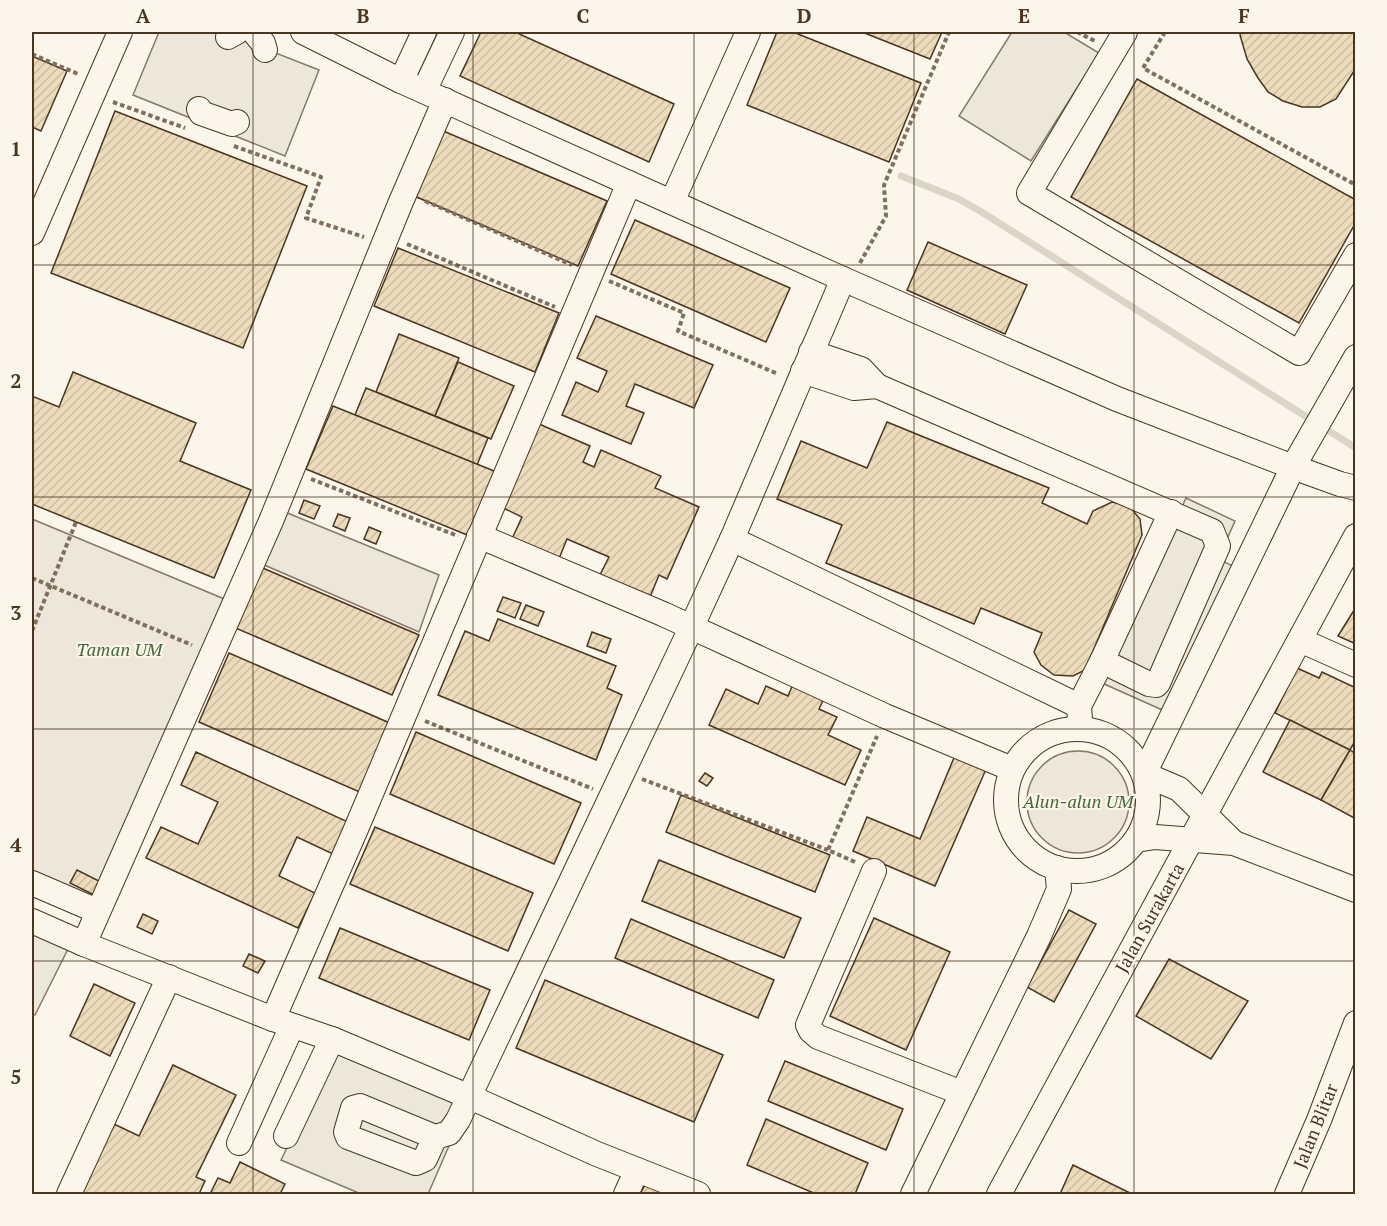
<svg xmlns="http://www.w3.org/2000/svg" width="1387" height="1226" viewBox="0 0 1387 1226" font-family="'PT Serif',serif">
<defs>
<pattern id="building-hatch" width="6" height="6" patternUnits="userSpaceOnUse" patternTransform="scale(1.5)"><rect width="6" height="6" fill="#ecdcbc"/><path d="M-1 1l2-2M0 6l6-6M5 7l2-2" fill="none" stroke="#ccbda1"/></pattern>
</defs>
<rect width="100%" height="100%" fill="#fbf6e9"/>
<!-- park -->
<g fill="#ede6d9" stroke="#887966" stroke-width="1.5">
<path d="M 32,519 L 234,603 L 102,906 L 32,876 Z"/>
<circle cx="1078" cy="802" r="51"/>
</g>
<!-- parking -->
<g fill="#ede7d9" stroke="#887966" stroke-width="1.5">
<path d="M 159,32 L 222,32 L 319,70 L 285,156 L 133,95 Z"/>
<path d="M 1012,32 L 1064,32 L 1099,53 L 1031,161 L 959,116 Z"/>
<path d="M 1186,498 L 1235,521 L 1218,559 L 1235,567 L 1169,713 L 1102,683 Z"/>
<path d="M 285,512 L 439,575 L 419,632 L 262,564 Z"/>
<path d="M 32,923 L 72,941 L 35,1015 L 32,1013 Z"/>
<path d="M 336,1048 L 469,1100 L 428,1194 L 361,1194 L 281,1160 Z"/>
</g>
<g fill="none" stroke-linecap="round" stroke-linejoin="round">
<!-- stream -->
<path stroke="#dcd4c6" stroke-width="7" d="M 901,176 L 959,199 L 980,211 L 1356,448"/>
</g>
<!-- building -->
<g fill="url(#building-hatch)" stroke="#4a3520" stroke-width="1.5">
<path d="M 481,32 L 515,32 L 674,104 L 649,162 L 460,76 Z"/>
<path d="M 777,32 L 793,32 L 921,83 L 889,162 L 747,105 Z"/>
<path d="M 862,32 L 942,32 L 930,59 Z"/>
<path d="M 1241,32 L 1356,32 L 1356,68 L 1336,99 L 1320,107 L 1302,107 L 1283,101 L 1268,92 L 1258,78 L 1247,59 L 1240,35 Z"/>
<path d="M 32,56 L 67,71 L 41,131 L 32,127 Z"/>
<path d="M 1137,79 L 1356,200 L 1356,222 L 1299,323 L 1071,197 Z"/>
<path d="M 115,111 L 307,186 L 243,348 L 51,273 Z"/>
<path d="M 441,130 L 607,201 L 578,266 L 412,195 Z"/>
<path d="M 635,220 L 790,288 L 766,342 L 611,274 Z"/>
<path d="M 928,242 L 1027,285 L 1005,334 L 907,290 Z"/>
<path d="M 398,248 L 559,313 L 535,372 L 374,306 Z"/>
<path d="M 596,316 L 713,365 L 694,408 L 635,384 L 626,406 L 644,413 L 631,444 L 562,415 L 576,382 L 598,392 L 607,371 L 577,358 Z"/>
<path d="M 399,334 L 459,358 L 435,416 L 376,392 Z"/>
<path d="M 458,362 L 514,386 L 491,439 L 435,416 Z"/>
<path d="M 73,372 L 196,423 L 180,461 L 251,490 L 214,578 L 32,504 L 32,396 L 59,407 Z"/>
<path d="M 366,388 L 488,438 L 477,465 L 355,415 Z"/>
<path d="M 333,406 L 499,473 L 472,537 L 306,469 Z"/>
<path d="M 532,421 L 590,446 L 583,462 L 594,467 L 601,450 L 661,476 L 655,488 L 699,507 L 667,579 L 659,575 L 650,597 L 600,575 L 609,557 L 567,539 L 558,561 L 511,541 L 522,517 L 495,504 Z"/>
<path d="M 887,422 L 1049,488 L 1042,503 L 1087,524 L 1093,511 L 1112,502 L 1129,506 L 1140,519 L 1142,535 L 1085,670 L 1073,676 L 1054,675 L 1041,665 L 1034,652 L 1042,633 L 981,608 L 974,624 L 826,563 L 842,525 L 777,499 L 801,441 L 867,468 Z"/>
<path d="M 304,500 L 320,506 L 314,519 L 299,513 Z"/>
<path d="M 338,514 L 350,518 L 345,531 L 333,526 Z"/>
<path d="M 369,527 L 381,532 L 376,544 L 364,539 Z"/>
<path d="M 258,566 L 419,635 L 392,695 L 231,626 Z"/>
<path d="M 503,597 L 521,603 L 515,618 L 497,611 Z"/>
<path d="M 526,605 L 544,612 L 538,626 L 520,619 Z"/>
<path d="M 1356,607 L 1356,644 L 1338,636 Z"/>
<path d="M 498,619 L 616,666 L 607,688 L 622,695 L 596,760 L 438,695 L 465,631 L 489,641 Z"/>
<path d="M 592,632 L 611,639 L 606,653 L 587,646 Z"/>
<path d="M 229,653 L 392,724 L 362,793 L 199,722 Z"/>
<path d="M 1297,668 L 1319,678 L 1322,672 L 1356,688 L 1356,739 L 1350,750 L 1275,713 Z"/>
<path d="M 793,684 L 824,698 L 819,709 L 837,717 L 828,735 L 861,750 L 845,785 L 709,725 L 726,689 L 758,704 L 766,686 L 788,696 Z"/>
<path d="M 1290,720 L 1350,750 L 1321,800 L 1263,772 Z"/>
<path d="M 416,732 L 581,803 L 554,864 L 390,794 Z"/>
<path d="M 1350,750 L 1356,754 L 1356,819 L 1321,800 Z"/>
<path d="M 196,752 L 348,822 L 333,854 L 297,837 L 279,876 L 315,893 L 298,928 L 146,858 L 161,827 L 198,844 L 218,802 L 181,785 Z"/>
<path d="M 956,753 L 987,767 L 935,886 L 853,851 L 867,817 L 920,839 Z"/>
<path d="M 705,773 L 713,778 L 707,786 L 699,781 Z"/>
<path d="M 681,795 L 830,855 L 815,892 L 666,832 Z"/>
<path d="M 375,827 L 533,893 L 508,951 L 350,884 Z"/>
<path d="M 659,860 L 801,918 L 784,958 L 642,901 Z"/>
<path d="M 77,870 L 101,882 L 94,895 L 70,883 Z"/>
<path d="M 1069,910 L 1096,924 L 1054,1002 L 1027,987 Z"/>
<path d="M 143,914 L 158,921 L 152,934 L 137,927 Z"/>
<path d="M 874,918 L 950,952 L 906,1050 L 830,1016 Z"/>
<path d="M 631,919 L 774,980 L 758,1018 L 615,958 Z"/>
<path d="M 340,928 L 490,990 L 469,1040 L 319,978 Z"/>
<path d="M 249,954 L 265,961 L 258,973 L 243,966 Z"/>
<path d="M 1169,959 L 1248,1001 L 1211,1059 L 1136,1016 Z"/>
<path d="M 545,980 L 723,1055 L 694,1122 L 516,1048 Z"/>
<path d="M 94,984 L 135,1003 L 110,1056 L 70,1036 Z"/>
<path d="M 785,1061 L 903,1109 L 886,1150 L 768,1101 Z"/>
<path d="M 173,1065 L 236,1095 L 196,1177 L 205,1181 L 199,1194 L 80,1194 L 114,1124 L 139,1136 Z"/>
<path d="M 766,1119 L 868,1163 L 855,1194 L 816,1194 L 747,1165 Z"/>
<path d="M 240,1162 L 285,1184 L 280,1194 L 210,1194 L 218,1178 L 230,1183 Z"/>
<path d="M 1073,1165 L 1132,1194 L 1060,1194 Z"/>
<path d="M 645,1185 L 668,1194 L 640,1194 Z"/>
</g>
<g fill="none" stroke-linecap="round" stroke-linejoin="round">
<!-- minor casing -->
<g stroke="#4a3520" stroke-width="26">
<g id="minor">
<path d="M 254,32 L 263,43 L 265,50"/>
<path d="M 303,32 L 401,81 L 843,279 L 1117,399 L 1293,467 L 1340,484 L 1356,488"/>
<path d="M 1125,32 L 1029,193 L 1299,353 L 1356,255"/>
<path d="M 228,37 L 237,32"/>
<path d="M 401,81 L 424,32"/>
<path d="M 424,91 L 452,32"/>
<path d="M 199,109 L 201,113 L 232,124 L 237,122"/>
<path d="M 672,202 L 748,32"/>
<path d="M 32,233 L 120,32"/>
<path d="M 811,352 L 861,369 L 877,386 L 1212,531 L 1218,546 L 1158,683 L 1156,685 L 1149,684 L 1102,661"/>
<path d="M 803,371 L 854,388 L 877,386"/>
<path d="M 479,536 L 663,614 L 885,716 L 1012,769"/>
<path d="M 732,539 L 1079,706"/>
<path d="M 1300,640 L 1356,665"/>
<path d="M 1080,720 L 1079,706 L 1102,661 L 1171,512"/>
<circle cx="1077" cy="800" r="71"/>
<path d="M 1136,840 L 1155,837 L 1234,843 L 1356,890"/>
<path d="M 1234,843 L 1179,789 L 1144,774 L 1293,467 L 1356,357"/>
<path d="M 874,871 L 808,1025 L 811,1031 L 818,1037 L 962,1093"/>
<path d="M 32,883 L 97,911"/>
<path d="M 32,921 L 84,944 L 273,1019 L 332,1039 L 470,1097 L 597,1154 L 698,1194"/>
<path d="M 84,944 L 271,521 L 400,204 L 445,100"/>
<path d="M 273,1019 L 356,829 L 629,183"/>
<path d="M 286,1136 L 332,1039"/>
<path d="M 435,1137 L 425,1159 L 416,1163 L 348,1137 L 346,1132 L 353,1108 L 360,1106 L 435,1137 L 449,1133 L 458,1120 L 692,626 L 732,539 L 843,279"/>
<path d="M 239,1143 L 292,1026"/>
<path d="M 69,1194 L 169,977"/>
<path d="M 626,1194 L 637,1170"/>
<path d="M 913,1194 L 1039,936 L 1059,889 L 1057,868"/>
<path d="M 999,1194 L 1356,536"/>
<path d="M 1287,1194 L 1319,1120 L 1356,1023"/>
</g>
</g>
<!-- path -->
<g stroke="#7f6f5c" stroke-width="4" stroke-dasharray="4.5 3" stroke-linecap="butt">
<path d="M 1077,32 L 1095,41"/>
<path d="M 1165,32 L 1143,68 L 1354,184 L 1356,182"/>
<path d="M 32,54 L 78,74"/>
<path d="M 113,102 L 185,128"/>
<path d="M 234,146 L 321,177 L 306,218 L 364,237"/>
<path d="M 425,201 L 572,265"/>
<path d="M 407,244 L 555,307"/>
<path d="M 860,263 L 886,216 L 884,185 L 949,32"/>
<path d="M 609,281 L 684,313 L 678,331 L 778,374"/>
<path d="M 311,479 L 458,536"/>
<path d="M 32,578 L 192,645"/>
<path d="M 32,631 L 76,522"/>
<path d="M 425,721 L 593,789"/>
<path d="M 642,779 L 828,850"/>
<path d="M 855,862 L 828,850 L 877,736"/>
</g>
<!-- minor -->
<use href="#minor" stroke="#fbf6e9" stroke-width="24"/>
</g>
<!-- grid -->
<path fill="none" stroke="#4a3520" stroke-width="1.5" stroke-opacity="0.55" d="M 253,32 L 253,1194M 473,32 L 473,1194M 694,32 L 694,1194M 914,32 L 914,1194M 1134,32 L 1134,1194M 32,265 L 1356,265M 32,497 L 1356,497M 32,729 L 1356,729M 32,961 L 1356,961"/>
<g text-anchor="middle" stroke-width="4.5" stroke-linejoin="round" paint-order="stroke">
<!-- park labels -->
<g font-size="18" font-style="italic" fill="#436837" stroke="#fbf6e9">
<text x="119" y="656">Taman UM</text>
<text x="1078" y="808">Alun-alun UM</text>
</g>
<!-- street labels -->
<g font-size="18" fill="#4a3520" stroke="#fbf6e9">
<text transform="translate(1150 918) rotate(-61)" y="6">Jalan Surakarta</text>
<text transform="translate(1316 1126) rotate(-68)" y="6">Jalan Blitar</text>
</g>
</g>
<!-- border -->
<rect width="1387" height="1226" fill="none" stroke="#fbf6e9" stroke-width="66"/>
<rect x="33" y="33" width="1321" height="1160" fill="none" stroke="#4a3520" stroke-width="2"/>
<g font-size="20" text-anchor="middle" font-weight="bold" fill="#4a3520">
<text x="143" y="23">A</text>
<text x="363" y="23">B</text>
<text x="583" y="23">C</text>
<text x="804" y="23">D</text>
<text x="1024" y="23">E</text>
<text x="1244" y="23">F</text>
<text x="16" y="156">1</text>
<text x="16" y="388">2</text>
<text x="16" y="620">3</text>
<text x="16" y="852">4</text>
<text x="16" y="1084">5</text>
</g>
</svg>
